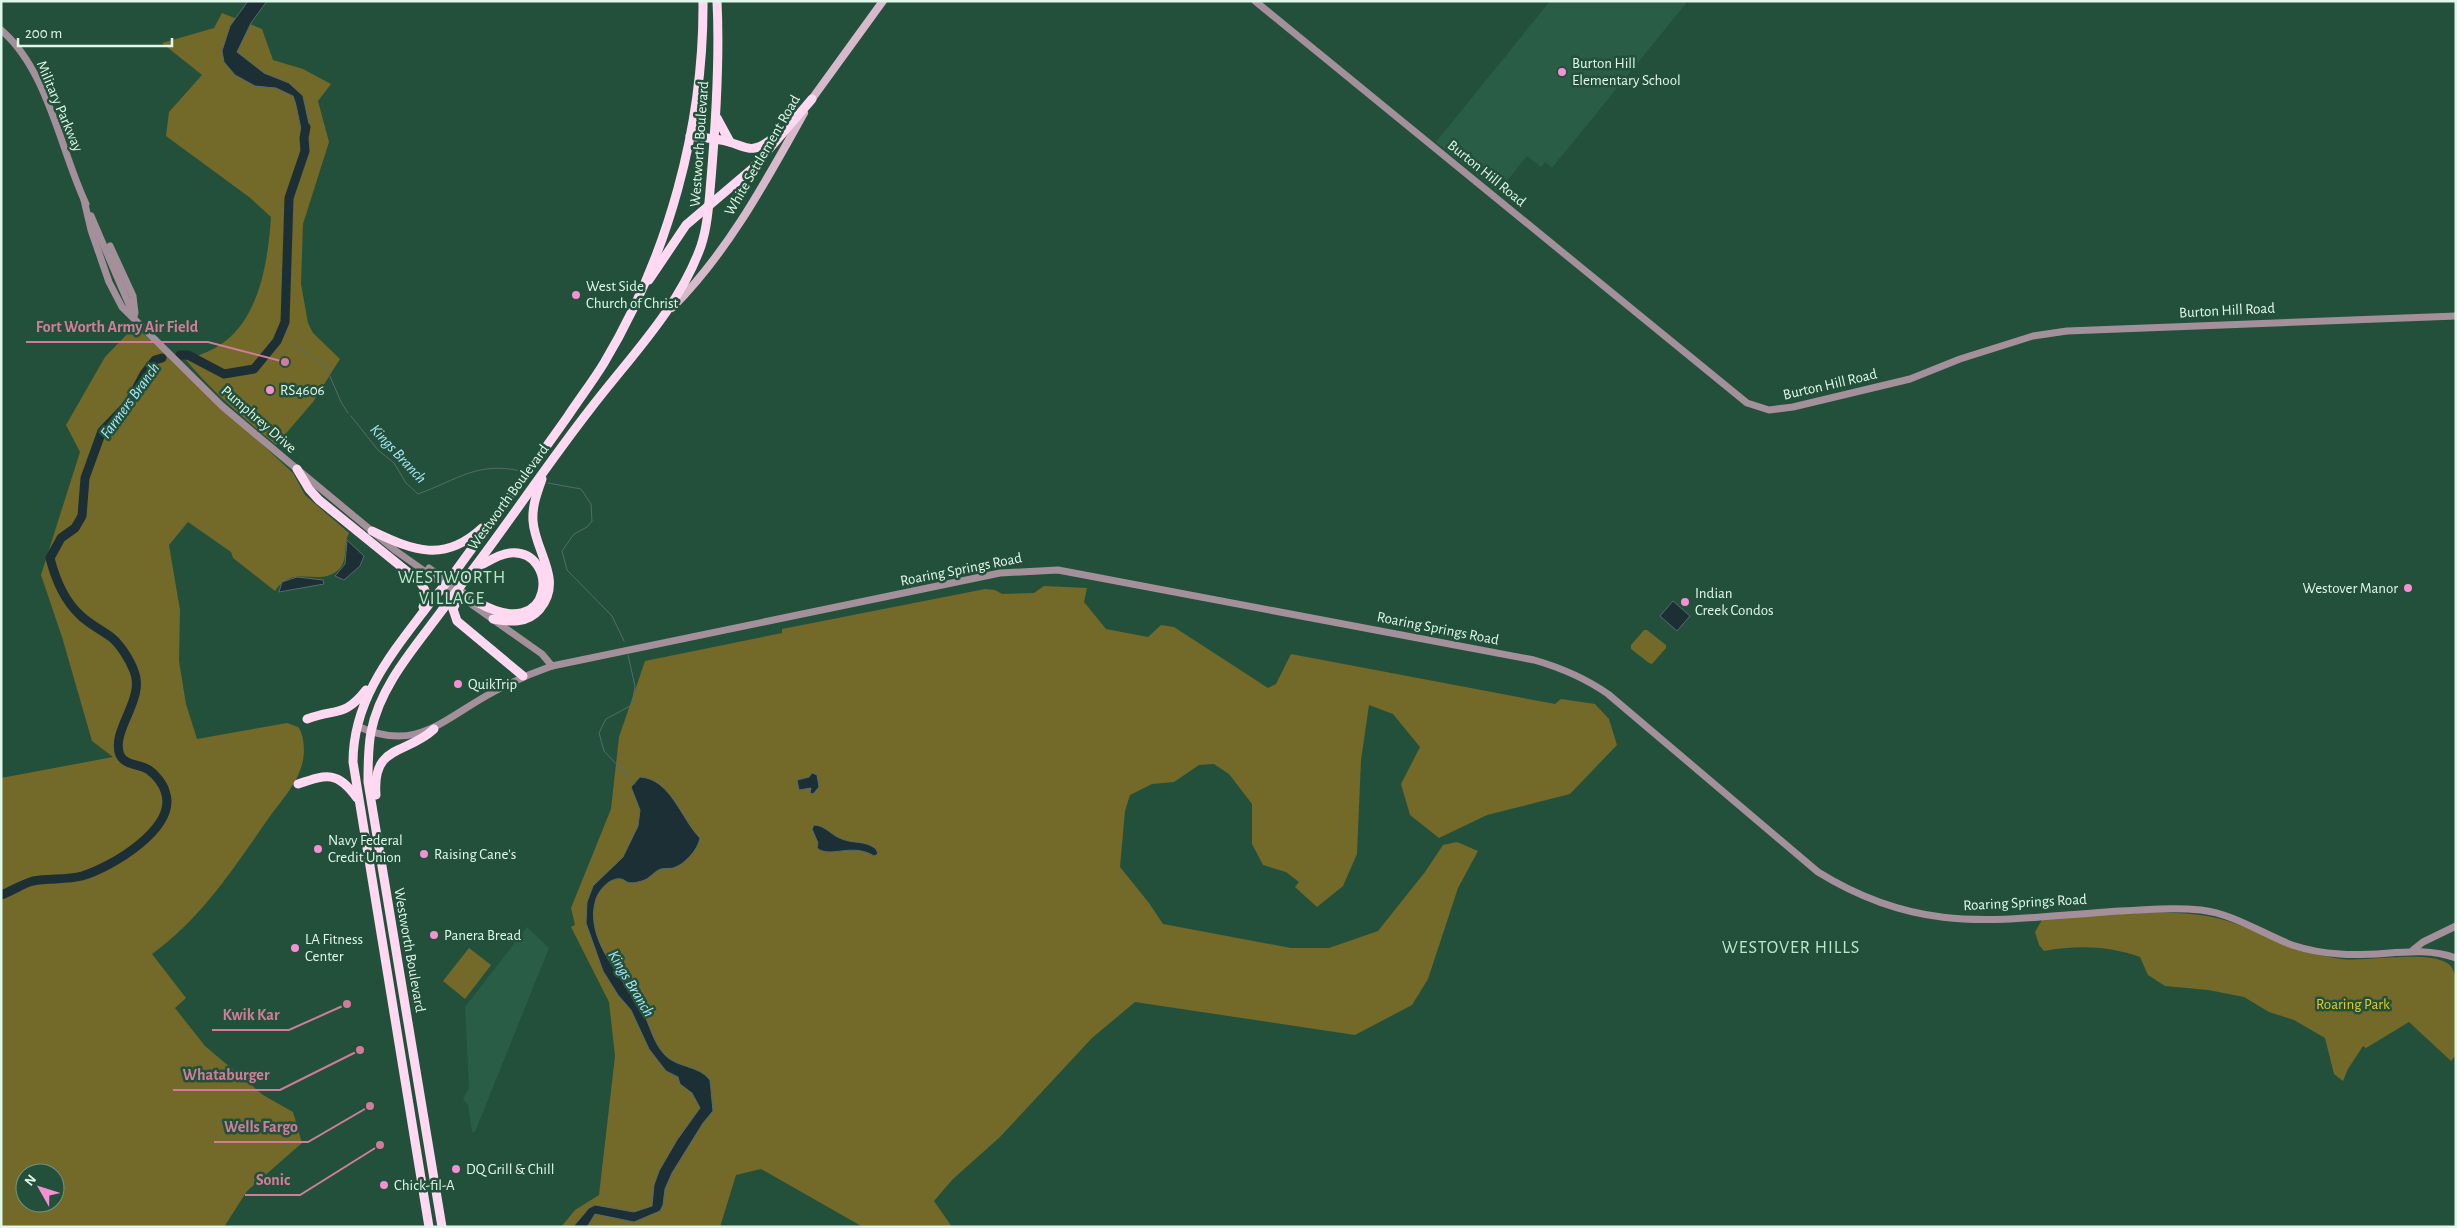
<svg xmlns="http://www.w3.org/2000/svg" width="2457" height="1228" viewBox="0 0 2457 1228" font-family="'Alegreya Sans',sans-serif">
<rect width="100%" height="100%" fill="#23503a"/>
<!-- built -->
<g fill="#295d45">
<path d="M 1550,1 L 1688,1 L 1552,168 L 1545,162 L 1541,167 L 1527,156 L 1498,192 L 1436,142 Z"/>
<path d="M 527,927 L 549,948 L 475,1132 L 472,1132 L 468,1105 L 463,1099 L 469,1088 L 465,1007 Z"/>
</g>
<!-- green -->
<g fill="#736929" fill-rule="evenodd">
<path d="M 222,13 L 262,29 L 273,60 L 303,69 L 331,84 L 318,101 L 329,142 L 303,224 L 301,284 L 308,323 L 313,333 L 340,359 L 313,402 L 276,445 C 245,419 212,392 186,360 C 196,356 206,353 215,348 C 259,324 268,262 271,217 L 249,197 L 166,136 L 169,112 L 202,75 L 162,43 L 214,28 Z"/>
<path d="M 135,326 L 293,473 L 305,495 L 349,533 C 343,543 348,557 341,567 C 321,590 294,562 275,591 L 233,558 L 231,552 L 188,522 L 169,545 L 180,610 L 179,661 L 186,704 L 197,739 L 287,723 L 298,727 C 304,734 305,751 303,760 C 299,782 281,801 268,819 C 234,868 201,919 152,954 L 186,998 L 175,1008 L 205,1046 L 263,1095 L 293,1112 L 302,1143 L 247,1191 L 224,1227 L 1,1227 L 1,778 L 113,757 L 92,741 L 62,637 L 41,575 L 80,452 L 66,425 L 105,357 ZM 25,1173 L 55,1173 L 55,1203 L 25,1203 Z"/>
<path d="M 1044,586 L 1087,588 L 1084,602 L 1106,629 L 1148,637 L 1161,625 L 1174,627 L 1268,688 L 1276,684 L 1291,654 L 1555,704 L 1561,699 L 1595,704 L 1609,719 L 1617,745 L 1570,794 L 1487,815 L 1439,838 L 1410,815 L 1401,784 L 1420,747 L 1393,714 L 1369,705 L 1361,760 L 1357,854 L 1343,886 L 1317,907 L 1295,887 L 1299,882 L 1286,872 L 1263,865 L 1252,844 L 1252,804 L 1229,774 L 1214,764 L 1199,765 L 1174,782 L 1152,784 L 1130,795 L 1125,811 L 1120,867 L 1149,903 L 1163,924 L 1291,948 L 1329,948 L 1378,931 L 1425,872 L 1443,845 L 1457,842 L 1478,851 L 1458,888 L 1428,979 L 1412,1005 L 1355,1035 L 1135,1002 L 1092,1038 L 1000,1137 L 953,1179 L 934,1201 L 952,1227 L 863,1227 L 761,1169 L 736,1175 L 720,1227 L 561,1227 L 575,1210 L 599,1195 L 615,1056 L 609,1002 L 571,927 L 575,925 L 571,908 L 611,809 L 619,737 L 645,661 L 782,633 L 782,629 L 985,589 L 995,590 L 1002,594 L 1034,593 Z"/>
<path d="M 1644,630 L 1647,630 L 1666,645 L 1666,648 L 1652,664 L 1649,663 L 1631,649 L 1631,645 Z"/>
<path d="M 2156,912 C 2185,913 2212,914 2239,925 C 2273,937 2304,954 2341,959 C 2368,962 2425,950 2447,963 C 2453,966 2454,973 2456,979 L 2456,1055 L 2451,1061 L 2409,1022 L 2366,1048 L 2363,1046 L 2348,1069 L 2343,1081 L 2334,1074 L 2325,1038 L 2294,1020 L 2269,1012 L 2244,997 L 2208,990 L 2165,986 L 2148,975 L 2140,957 C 2108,946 2078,945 2044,951 L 2039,945 L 2035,932 L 2043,918 Z"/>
<path d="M 469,948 L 491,965 L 465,999 L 443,981 Z"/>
</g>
<!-- water -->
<g fill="#1b2f35" stroke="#566b6b">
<path d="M 248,1 L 267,1 L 251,23 L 237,52 L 264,73 L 289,83 L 303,96 L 309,124 L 309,135 L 305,140 C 300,133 298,107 293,96 L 276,88 L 255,86 L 235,75 L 224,62 L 222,51 L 230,26 Z"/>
<path d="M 347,540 L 364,556 L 360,566 L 344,580 L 335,576 L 345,564 Z"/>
<path d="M 297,577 L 323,580 L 324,584 L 279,592 L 282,582 Z"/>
<path d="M 1673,601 L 1690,616 L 1677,631 L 1660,616 Z"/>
<path d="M 812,773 L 817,775 L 819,787 L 813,794 L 810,793 L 811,788 L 799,790 L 797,780 L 809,777 Z"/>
<path d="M 640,777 C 671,779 681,819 700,838 C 698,850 684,865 673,868 C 669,869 665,868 661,869 C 654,871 650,879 642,881 C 638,882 631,884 627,882 C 625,881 623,879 621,879 C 610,877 599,890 596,899 C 583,940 624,978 642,1010 C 650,1025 653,1042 664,1054 C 676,1068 699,1065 710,1080 L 713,1111 L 703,1123 L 672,1173 L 665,1189 L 663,1205 L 660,1211 L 634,1222 L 595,1214 L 587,1227 L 573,1227 L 589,1208 L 595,1205 L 634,1212 L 652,1206 L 654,1185 L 659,1171 L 677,1140 L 700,1108 L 692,1093 L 680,1084 L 678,1077 L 666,1071 L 649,1049 L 631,1010 L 618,995 L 603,971 L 586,923 L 587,902 L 593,886 L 623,857 L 638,826 L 640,810 L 631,787 Z"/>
<path d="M 814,825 C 825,825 832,836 842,839 C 854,844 865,840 876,849 L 878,854 L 874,856 C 852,842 830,859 817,848 L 818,843 L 812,829 Z"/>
</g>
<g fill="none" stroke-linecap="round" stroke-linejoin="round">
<!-- stream -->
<g stroke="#566b6b" stroke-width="1">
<path d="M 285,322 L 288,339 L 292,343 L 326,367 L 341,402 L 348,413"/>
<path d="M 351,416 L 378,450 L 394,463 L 406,483 L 418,494 C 457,480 477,461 521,471"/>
<path d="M 548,483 L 581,489 L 591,504 L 592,521 L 587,527 L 574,534 L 562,551 L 567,570 L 612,616 L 624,641"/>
<path d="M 628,655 L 635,686 L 632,705 L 606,719 L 599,733 L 604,751 L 635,784"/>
</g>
<!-- river -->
<g stroke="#1b2f35" stroke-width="9">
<path d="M 180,355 L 188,355 L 224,374 L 254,369 L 277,341 L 285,322 L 289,198 L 305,151 L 304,138 L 306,127"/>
<path d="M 1,895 C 12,891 22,884 33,881 C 49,878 66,880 82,876 C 110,868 179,828 165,791 C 163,784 156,775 149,770 C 141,764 125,766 120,755 C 110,731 146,699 134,671 C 130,660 120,644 111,637 C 100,629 89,624 80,615 C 65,601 55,578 50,558 L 61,538 L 75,528 L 82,516 L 85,478 L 102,431 L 128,404 L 144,374 L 155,360 L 162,358"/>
</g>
<!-- tertiary -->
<g stroke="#a3909b" stroke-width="7">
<path d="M 1255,1 L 1747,403 L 1769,410 L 1793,407 L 1910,379 L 1960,359 L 2033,336 L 2067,331 L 2456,316"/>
<path d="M 1,30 C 48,70 60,149 86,204"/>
<path d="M 84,200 L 91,230 L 109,282 L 122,307 L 222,406 L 297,469 L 396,551 L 542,654 L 552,666"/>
<path d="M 91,216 L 134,316"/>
<path d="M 110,246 L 133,296 L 135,313"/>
<path d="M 429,568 L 477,602"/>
<path d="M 357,726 C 414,752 439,723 486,696 C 507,684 529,674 552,666 L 1000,573 L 1058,570 L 1534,660 C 1562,668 1585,678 1608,694 L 1818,872 C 1920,935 1994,920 2106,912 C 2138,910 2170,907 2201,910 C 2234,914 2261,933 2292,945 C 2307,950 2324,953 2340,954 C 2380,958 2418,944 2456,958"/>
<path d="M 2413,950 L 2423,942 L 2456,926"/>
</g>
<!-- secondary -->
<g stroke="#d7b9cb" stroke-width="8">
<path d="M 809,103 L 883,1"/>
<path d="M 672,308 C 728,252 766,181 804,113"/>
</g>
<!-- primary -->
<g stroke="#ffd8f1" stroke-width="9">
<path d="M 717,118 L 730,142"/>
<path d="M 690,136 C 703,138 716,138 729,142 C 749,148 751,154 772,139"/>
<path d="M 649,280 L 686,225 L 752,169 L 812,99"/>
<path d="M 297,469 L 309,489 L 319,500 L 420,582 C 427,592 429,597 423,607"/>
<path d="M 372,531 C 414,551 444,563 482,528"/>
<path d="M 476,568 C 486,563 498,554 510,553 C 560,548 556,647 477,602"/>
<path d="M 452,576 C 491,522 530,470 568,416 C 580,398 593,381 604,363 C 668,256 704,126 703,1"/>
<path d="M 468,576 C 510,521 548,463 591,408 C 630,357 679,308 701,246 C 708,225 709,201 711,179 C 716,120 720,60 717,1"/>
<path d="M 453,609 L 457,621 L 523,676"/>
<path d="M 493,619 C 510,622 527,624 540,609 C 564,580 535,552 533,521 C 532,506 537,493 542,479"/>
<path d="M 307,719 C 336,708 344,718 366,690"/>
<path d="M 298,784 C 328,774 337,771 357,798"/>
<path d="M 376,795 C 372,743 407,755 434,729"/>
<path d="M 429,1227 L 353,762 C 353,698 393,652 430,603"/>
<path d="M 442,1227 L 368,782 C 368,765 368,748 371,732 C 380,685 416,646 443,609"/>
</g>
<!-- primary-bridge -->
<g stroke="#ffd8f1" stroke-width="9">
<path d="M 430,603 L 452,576"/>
<path d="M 443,609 L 468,576"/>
<path d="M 453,609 L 460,594"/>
</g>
</g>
<!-- markers -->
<g fill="#f491d4" stroke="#23503a" stroke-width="2">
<circle cx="1562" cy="72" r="5"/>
<circle cx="576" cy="295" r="5"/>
<circle cx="270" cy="390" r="5"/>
<circle cx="2408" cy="588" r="5"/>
<circle cx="1685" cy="602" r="5"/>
<circle cx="458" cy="684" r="5"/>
<circle cx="318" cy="849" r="5"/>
<circle cx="424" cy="854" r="5"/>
<circle cx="434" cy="935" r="5"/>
<circle cx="295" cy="948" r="5"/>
<circle cx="456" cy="1169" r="5"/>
<circle cx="384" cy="1185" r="5"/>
</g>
<g text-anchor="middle" stroke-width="5" stroke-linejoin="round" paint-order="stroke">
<!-- poi labels -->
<g font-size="15" fill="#e0f8ea" stroke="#23503a" text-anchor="start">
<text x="1572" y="68">Burton Hill<tspan x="1572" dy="17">Elementary School</tspan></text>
<text x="586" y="291">West Side<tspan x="586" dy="17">Church of Christ</tspan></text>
<text x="280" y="395">RS4606</text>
<text x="2398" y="593" text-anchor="end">Westover Manor</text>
<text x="1695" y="598">Indian<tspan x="1695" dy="17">Creek Condos</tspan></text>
<text x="468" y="689">QuikTrip</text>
<text x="328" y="845">Navy Federal<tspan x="328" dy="17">Credit Union</tspan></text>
<text x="434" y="859">Raising Cane's</text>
<text x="444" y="940">Panera Bread</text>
<text x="305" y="944">LA Fitness<tspan x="305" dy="17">Center</tspan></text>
<text x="466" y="1174">DQ Grill &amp; Chill</text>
<text x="394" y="1190">Chick-fil-A</text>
</g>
<!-- street labels -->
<g font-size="15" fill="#e0f8ea" stroke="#23503a">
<text transform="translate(60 106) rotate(67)" y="5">Military Parkway</text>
<text transform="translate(699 144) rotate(-86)" y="5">Westworth Boulevard</text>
<text transform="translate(762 155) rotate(-60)" y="5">White Settlement Road</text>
<text transform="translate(1487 173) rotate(39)" y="5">Burton Hill Road</text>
<text transform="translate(2227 310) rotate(-3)" y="5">Burton Hill Road</text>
<text transform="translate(1830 384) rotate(-13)" y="5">Burton Hill Road</text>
<text transform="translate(259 419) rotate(41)" y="5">Pumphrey Drive</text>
<text transform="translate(508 497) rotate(-54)" y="5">Westworth Boulevard</text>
<text transform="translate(961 569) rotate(-11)" y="5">Roaring Springs Road</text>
<text transform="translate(1438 628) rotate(11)" y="5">Roaring Springs Road</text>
<text transform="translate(2025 902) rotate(-3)" y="5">Roaring Springs Road</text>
<text transform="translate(410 950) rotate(80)" y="5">Westworth Boulevard</text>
</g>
<!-- park labels -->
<g font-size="15" fill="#e4cb1e" stroke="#23503a">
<text x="2353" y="1009">Roaring Park</text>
</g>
<!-- water labels -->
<g font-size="16" font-style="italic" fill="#aae7fb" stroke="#23503a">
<text transform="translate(129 400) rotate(-54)" y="6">Farmers Branch</text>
<text transform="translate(399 453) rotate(47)" y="6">Kings Branch</text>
<text transform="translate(632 983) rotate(59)" y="6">Kings Branch</text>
</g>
<!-- quarter labels -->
<g font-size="18" letter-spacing="1" fill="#b7e8cc" stroke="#23503a">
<text x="452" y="583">WESTWORTH<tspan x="452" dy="21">VILLAGE</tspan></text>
<text x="1791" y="953">WESTOVER HILLS</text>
</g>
</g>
<!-- callouts -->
<path fill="none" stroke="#d07d9b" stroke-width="2" d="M285 362L208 342H26M347 1004L289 1030H212M360 1050L280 1090H173M370 1106L308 1142H214M380 1145L300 1195H245"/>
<g fill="#d07d9b" stroke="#23503a" stroke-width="2">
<circle cx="285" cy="362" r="5"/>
<circle cx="347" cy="1004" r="5"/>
<circle cx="360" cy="1050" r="5"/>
<circle cx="370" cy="1106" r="5"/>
<circle cx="380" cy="1145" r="5"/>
</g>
<g font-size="16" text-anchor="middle" font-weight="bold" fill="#d07d9b" stroke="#23503a" stroke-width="5" stroke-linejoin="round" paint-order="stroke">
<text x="117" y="332">Fort Worth Army Air Field</text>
<text x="251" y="1020">Kwik Kar</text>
<text x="226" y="1080">Whataburger</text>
<text x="261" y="1132">Wells Fargo</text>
<text x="273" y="1185">Sonic</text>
</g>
<!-- border -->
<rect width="2457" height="1228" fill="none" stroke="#e0f8ea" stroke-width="5"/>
<!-- north arrow -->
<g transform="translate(40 1188) rotate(309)"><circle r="24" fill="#23503a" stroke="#6f9380"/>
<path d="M0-4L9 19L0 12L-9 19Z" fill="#f491d4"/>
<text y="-8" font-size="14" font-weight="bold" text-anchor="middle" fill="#e0f8ea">N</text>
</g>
<!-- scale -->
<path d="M18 38v8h154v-8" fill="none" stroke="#e0f8ea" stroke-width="2.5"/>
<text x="25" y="38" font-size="15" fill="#e0f8ea" stroke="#23503a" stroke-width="4" paint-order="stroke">200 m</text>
</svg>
